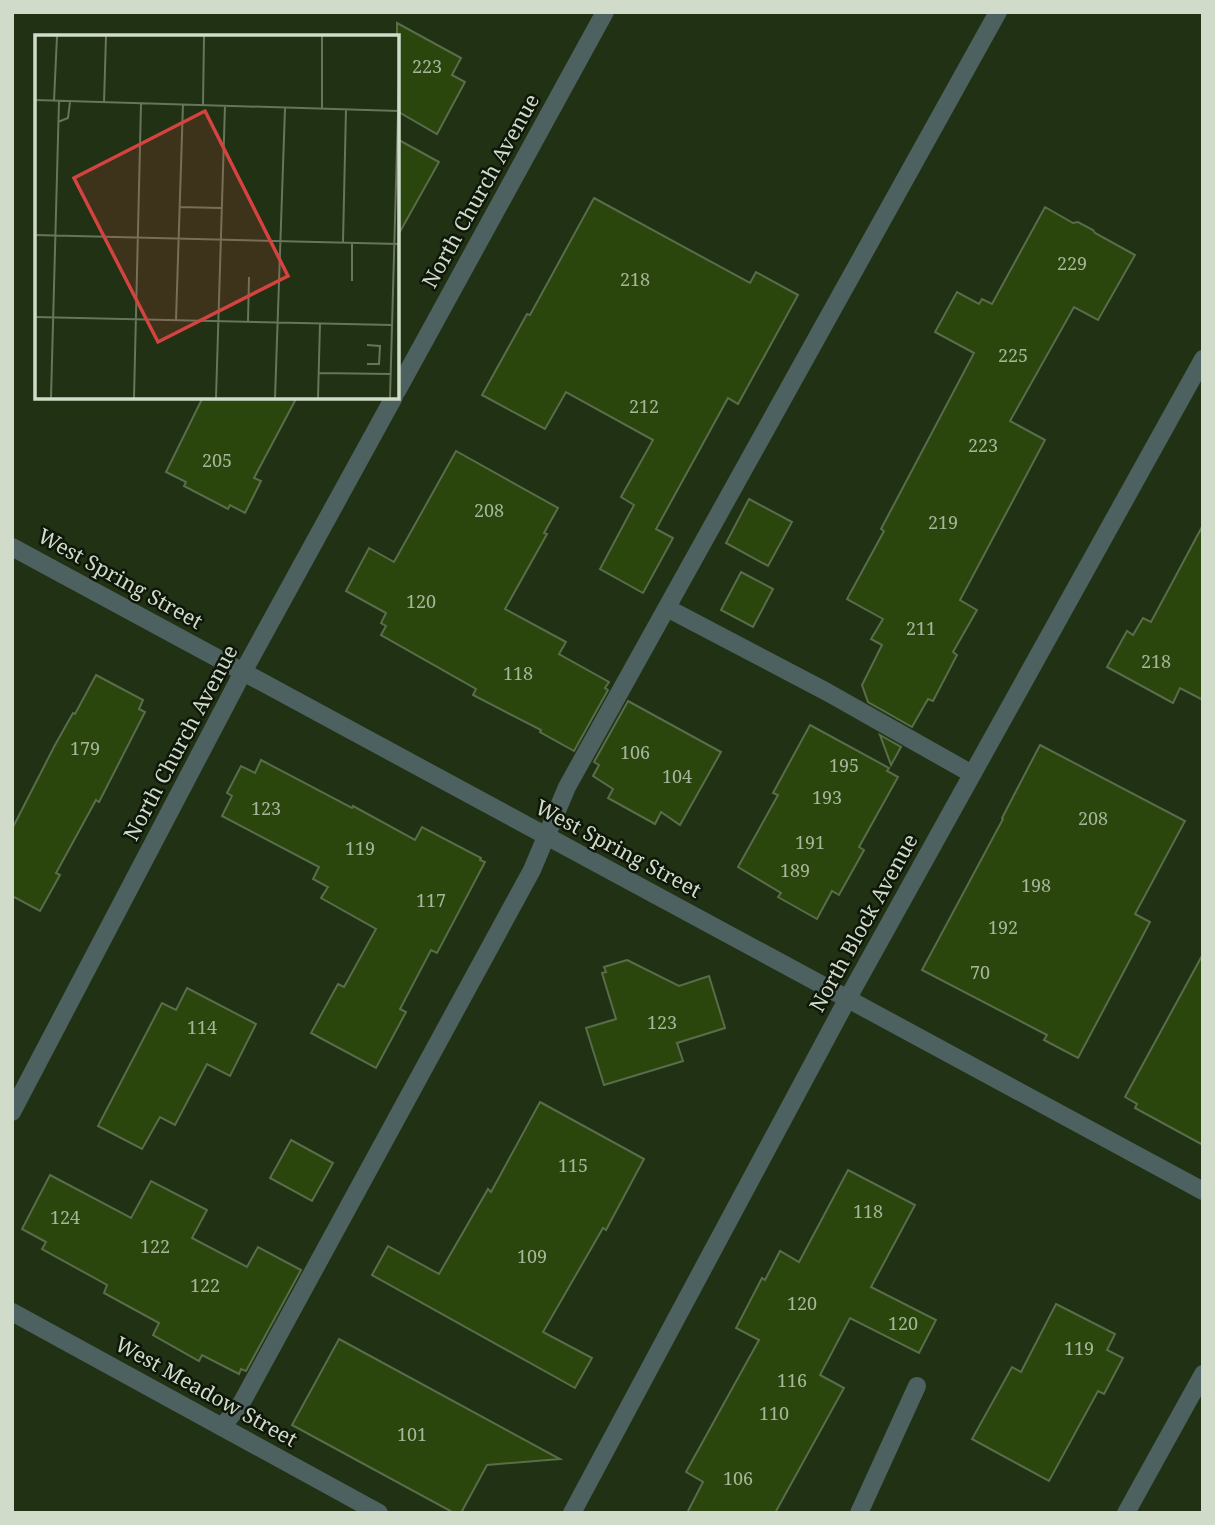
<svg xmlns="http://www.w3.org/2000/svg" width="1215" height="1525" viewBox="0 0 1215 1525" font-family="'Noto Serif',serif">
<rect width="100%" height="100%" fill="#213113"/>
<!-- building -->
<g fill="#2a460d" stroke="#596c4b" stroke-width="2">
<path d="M 397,23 L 461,58 L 452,75 L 465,82 L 437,134 L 397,111 Z"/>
<path d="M 397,139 L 439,162 L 397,237 Z"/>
<path d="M 594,198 L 750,283 L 756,272 L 798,295 L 738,404 L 728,398 L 656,529 L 673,538 L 643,593 L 600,569 L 634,505 L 621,497 L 653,440 L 566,392 L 545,429 L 482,395 L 527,314 L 530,315 Z"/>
<path d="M 1045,207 L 1073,223 L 1078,222 L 1093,230 L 1095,233 L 1135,255 L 1098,320 L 1074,307 L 1010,421 L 1045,440 L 960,600 L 977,610 L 953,652 L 957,655 L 933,701 L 928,699 L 912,727 L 868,702 L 862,685 L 882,645 L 871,639 L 883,619 L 847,599 L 884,531 L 881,529 L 974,353 L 935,332 L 957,292 L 979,304 L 982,299 L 992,304 Z"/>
<path d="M 203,397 L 297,397 L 254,478 L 261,481 L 245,513 L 230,505 L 228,509 L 184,486 L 186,482 L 166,472 Z"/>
<path d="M 456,451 L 558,508 L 544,533 L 547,534 L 505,609 L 566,642 L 559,654 L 609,682 L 605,688 L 608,690 L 574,751 L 540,732 L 541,730 L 473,695 L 476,689 L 381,635 L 386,626 L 381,623 L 386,613 L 346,591 L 369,548 L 394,562 Z"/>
<path d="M 749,499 L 792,522 L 768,566 L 726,543 Z"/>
<path d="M 1203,525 L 1203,700 L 1180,688 L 1173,703 L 1107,667 L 1127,631 L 1133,635 L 1143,618 L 1151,622 Z"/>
<path d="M 741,572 L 773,589 L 753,627 L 721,610 Z"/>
<path d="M 96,675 L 143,700 L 139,709 L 145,712 L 99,802 L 96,800 L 56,873 L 60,875 L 40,911 L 12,896 L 12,829 L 55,745 L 73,713 L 75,714 Z"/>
<path d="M 628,701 L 721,752 L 680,825 L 661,812 L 655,824 L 608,798 L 613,789 L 593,776 L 599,765 L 594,762 Z"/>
<path d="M 810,725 L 889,768 L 887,771 L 898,777 L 859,847 L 864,850 L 839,895 L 832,891 L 817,919 L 778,897 L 781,893 L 738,867 L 778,795 L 773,793 Z"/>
<path d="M 880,735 L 901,747 L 891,765 Z"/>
<path d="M 1040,745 L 1185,821 L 1135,914 L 1150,922 L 1078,1058 L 1044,1040 L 1047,1035 L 922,970 L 1003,819 L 1002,818 Z"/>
<path d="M 261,760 L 352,808 L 353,806 L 415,840 L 422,827 L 481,858 L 480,860 L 485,862 L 437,953 L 431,950 L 400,1009 L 406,1012 L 376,1068 L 311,1033 L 338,984 L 344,987 L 376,929 L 321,898 L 328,887 L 313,879 L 319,867 L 222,816 L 232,796 L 227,793 L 241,766 L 255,773 Z"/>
<path d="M 1203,954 L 1203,1145 L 1135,1108 L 1137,1104 L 1125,1097 Z"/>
<path d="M 627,960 L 679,986 L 709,976 L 725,1028 L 677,1043 L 683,1061 L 604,1085 L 586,1028 L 616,1019 L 602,973 L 606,972 L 604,967 Z"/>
<path d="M 187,988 L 256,1024 L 230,1076 L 207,1064 L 175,1125 L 160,1117 L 142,1149 L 98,1126 L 162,1003 L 176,1010 Z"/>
<path d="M 540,1102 L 644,1159 L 606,1230 L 603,1228 L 543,1332 L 592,1358 L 575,1388 L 372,1275 L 388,1246 L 439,1274 L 488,1189 L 491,1192 Z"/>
<path d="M 291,1140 L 333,1163 L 312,1201 L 270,1178 Z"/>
<path d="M 848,1170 L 915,1205 L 871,1287 L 936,1320 L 919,1353 L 850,1318 L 820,1375 L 844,1388 L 775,1513 L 687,1513 L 703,1482 L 686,1472 L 759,1340 L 736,1328 L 762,1278 L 765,1280 L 780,1251 L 799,1262 Z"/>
<path d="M 50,1175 L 131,1218 L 151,1181 L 207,1210 L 192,1238 L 247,1267 L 258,1247 L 301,1270 L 246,1371 L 241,1369 L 239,1374 L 202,1355 L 199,1361 L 153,1335 L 159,1323 L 104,1293 L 107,1285 L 42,1249 L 46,1242 L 22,1229 Z"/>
<path d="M 1056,1304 L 1115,1334 L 1107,1350 L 1123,1358 L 1104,1394 L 1098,1391 L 1049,1481 L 972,1439 L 1012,1367 L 1021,1372 Z"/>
<path d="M 339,1339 L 560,1459 L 487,1465 L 461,1513 L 454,1513 L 292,1425 Z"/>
</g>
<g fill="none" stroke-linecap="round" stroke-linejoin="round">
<!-- service -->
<g stroke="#4d6160" stroke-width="18">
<path d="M 667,608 L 827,692 L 972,774"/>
<path d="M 222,1427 L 242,1402 L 532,870 L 567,787 L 998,12"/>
<path d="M 859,1513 L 917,1386"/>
</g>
<!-- minor -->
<g stroke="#4d6160" stroke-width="18">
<path d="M 397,391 L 605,12"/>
<path d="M 12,547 L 1203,1191"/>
<path d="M 12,1112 L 243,672 L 394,397"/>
<path d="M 12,1312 L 379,1513"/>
<path d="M 572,1513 L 848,998 L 1203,359"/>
<path d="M 1126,1513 L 1203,1374"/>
</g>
</g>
<g text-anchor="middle" stroke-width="5" stroke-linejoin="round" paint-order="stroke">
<!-- number labels -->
<g font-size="18" fill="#a6b69a">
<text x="427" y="73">223</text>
<text x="1072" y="270">229</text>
<text x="635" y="286">218</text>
<text x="1013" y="362">225</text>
<text x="644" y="413">212</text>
<text x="983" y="452">223</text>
<text x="217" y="467">205</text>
<text x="489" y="517">208</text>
<text x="943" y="529">219</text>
<text x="421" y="608">120</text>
<text x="921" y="635">211</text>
<text x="1156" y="668">218</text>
<text x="518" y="680">118</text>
<text x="85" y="755">179</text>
<text x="635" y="759">106</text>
<text x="844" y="772">195</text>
<text x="677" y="783">104</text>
<text x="827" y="804">193</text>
<text x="266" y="815">123</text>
<text x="1093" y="825">208</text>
<text x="810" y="849">191</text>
<text x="360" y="855">119</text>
<text x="795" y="877">189</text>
<text x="1036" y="892">198</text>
<text x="431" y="907">117</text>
<text x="1003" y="934">192</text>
<text x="980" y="979">70</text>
<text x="662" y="1029">123</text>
<text x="202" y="1034">114</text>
<text x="573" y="1172">115</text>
<text x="868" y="1218">118</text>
<text x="65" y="1224">124</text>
<text x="155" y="1253">122</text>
<text x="532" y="1263">109</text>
<text x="205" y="1292">122</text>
<text x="802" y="1310">120</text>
<text x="903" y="1330">120</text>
<text x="1079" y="1355">119</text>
<text x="792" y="1387">116</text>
<text x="774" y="1420">110</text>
<text x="412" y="1441">101</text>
<text x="738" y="1485">106</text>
</g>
<!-- street labels -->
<g font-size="21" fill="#d0dbc9" stroke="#0f170a">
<text transform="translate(481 191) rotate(-61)" y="7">North Church Avenue</text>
<text transform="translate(120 579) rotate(29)" y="7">West Spring Street</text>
<text transform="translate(181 743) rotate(-62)" y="7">North Church Avenue</text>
<text transform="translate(618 849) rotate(28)" y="7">West Spring Street</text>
<text transform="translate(864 923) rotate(-61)" y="7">North Block Avenue</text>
<text transform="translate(206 1392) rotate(29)" y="7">West Meadow Street</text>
</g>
</g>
<!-- overview -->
<g transform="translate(35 35)">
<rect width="364" height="364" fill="#213113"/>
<path fill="none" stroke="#67755c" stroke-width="2" d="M 0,65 L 364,76M 19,66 L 22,1M 69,68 L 71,1M 168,70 L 169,1M 287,74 L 287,1M 23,87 L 33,83 L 35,67M 144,172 L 186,173M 0,200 L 364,209M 308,207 L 311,74M 317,246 L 317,208M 0,282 L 357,290M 141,285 L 148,69M 213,286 L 214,242M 332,329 L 344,329 L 345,311 L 332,310M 283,338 L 356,339M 16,363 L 24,66M 99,363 L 106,69M 181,363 L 190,70M 240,363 L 250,73M 283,363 L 285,288M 355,363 L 364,42"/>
<path fill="#d54340" fill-opacity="0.15" stroke="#d54340" stroke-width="3.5" d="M 170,76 L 253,241 L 123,307 L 39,143 Z"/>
<rect width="364" height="364" fill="none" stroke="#d0dbc9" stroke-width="3.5"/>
</g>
<!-- border -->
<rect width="1215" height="1525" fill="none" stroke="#d0dbc9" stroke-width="28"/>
</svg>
